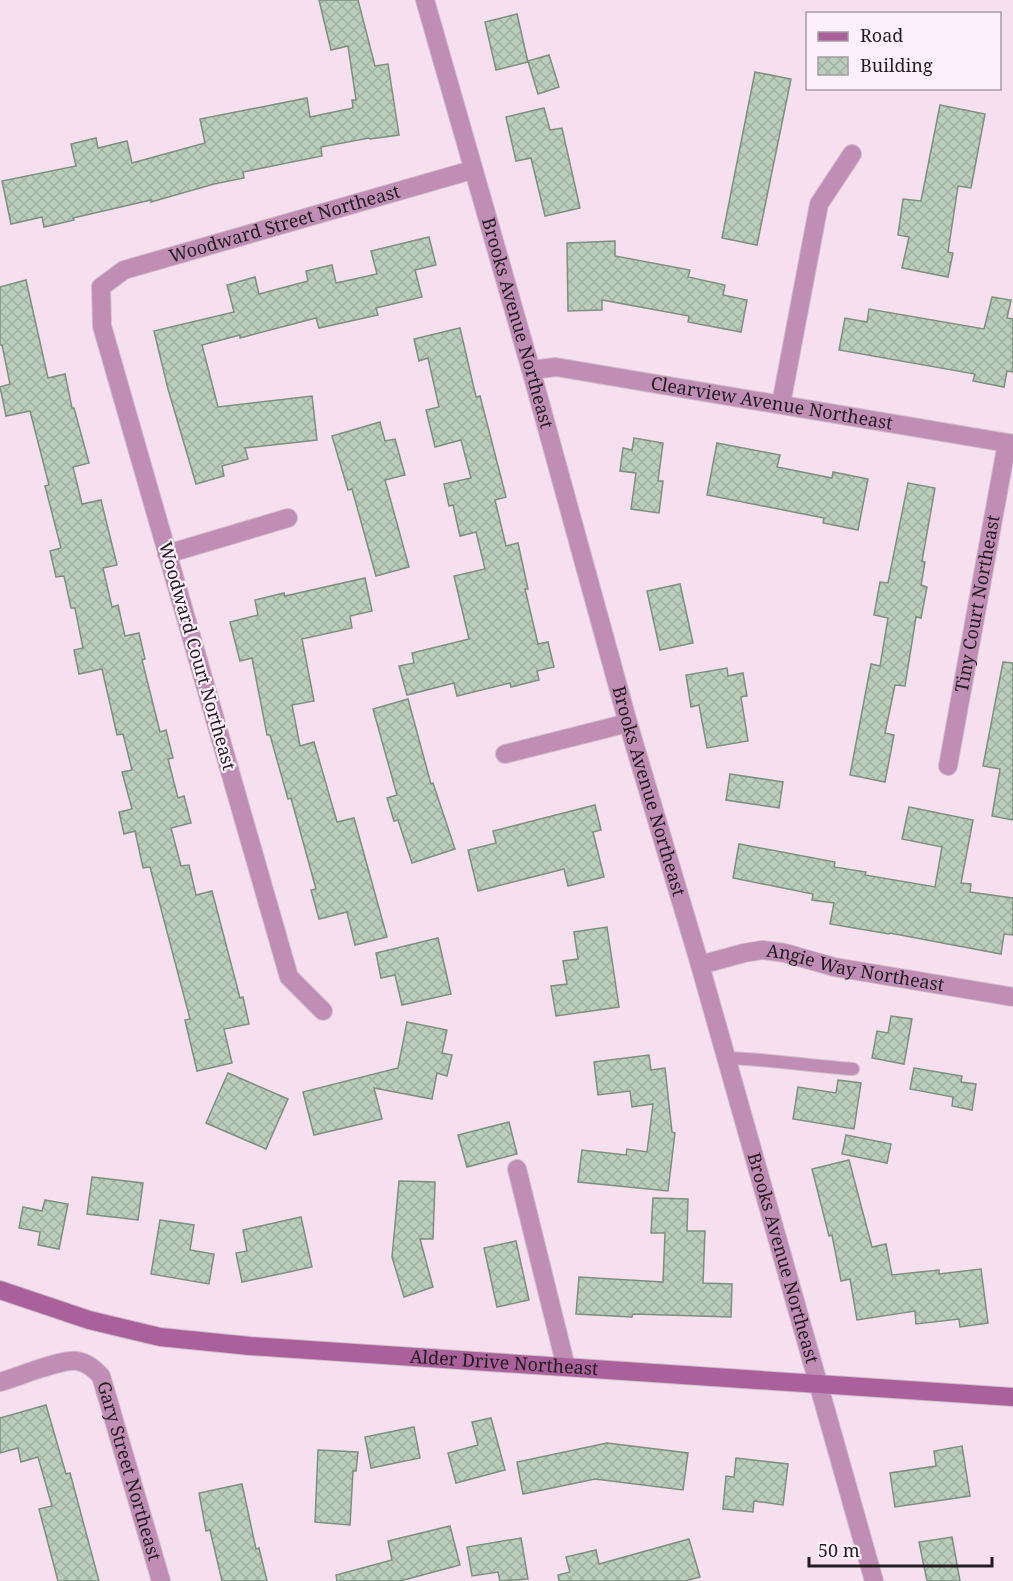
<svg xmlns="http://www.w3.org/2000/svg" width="1013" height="1581" viewBox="0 0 1013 1581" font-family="'Noto Serif',serif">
<defs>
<pattern id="building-cross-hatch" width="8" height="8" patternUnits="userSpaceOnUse" patternTransform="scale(1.5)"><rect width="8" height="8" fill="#bbcebc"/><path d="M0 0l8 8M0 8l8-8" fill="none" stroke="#a0b0a1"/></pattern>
</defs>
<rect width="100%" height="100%" fill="#f6e0f0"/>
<!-- building -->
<g fill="url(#building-cross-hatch)" stroke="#7d8f7e" stroke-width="1.5">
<path d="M 319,0 L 358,0 L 375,66 L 388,64 L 399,135 L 370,139 L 369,138 L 321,147 L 322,156 L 243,172 L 244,178 L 214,184 L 151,202 L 151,200 L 73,218 L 74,220 L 44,227 L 42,217 L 11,224 L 2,181 L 76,166 L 71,144 L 96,138 L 98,148 L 127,141 L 132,163 L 205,143 L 200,119 L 307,98 L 310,117 L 353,108 L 352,100 L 356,100 L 348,46 L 331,50 Z"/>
<path d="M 517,14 L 528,62 L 496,70 L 485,22 Z"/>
<path d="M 549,55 L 559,87 L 538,94 L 528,61 Z"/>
<path d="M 755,72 L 791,79 L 757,245 L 722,238 Z"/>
<path d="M 940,105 L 985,114 L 971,188 L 958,186 L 948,252 L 953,253 L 948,277 L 902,268 L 909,237 L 898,235 L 903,199 L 921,201 Z"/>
<path d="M 544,108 L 550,130 L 562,128 L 580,208 L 545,216 L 531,158 L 516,161 L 506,117 Z"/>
<path d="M 429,237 L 436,265 L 415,270 L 422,297 L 376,308 L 378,315 L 319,328 L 316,318 L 240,338 L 240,335 L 202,345 L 218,407 L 312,396 L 317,440 L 245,448 L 248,459 L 222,466 L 224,476 L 196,484 L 168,389 L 154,331 L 234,312 L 227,285 L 255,277 L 259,294 L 308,281 L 306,271 L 332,265 L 336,283 L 377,274 L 371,251 Z"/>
<path d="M 615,241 L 615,256 L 690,270 L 688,277 L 725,285 L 723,295 L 747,300 L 741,332 L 688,322 L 689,316 L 602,300 L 602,310 L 568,311 L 567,243 Z"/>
<path d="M 26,280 L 48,378 L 65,374 L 72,408 L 74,408 L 89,463 L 73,467 L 82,504 L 101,500 L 117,565 L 103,568 L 112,607 L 118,605 L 125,636 L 139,633 L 145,659 L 142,660 L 160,732 L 166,730 L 173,758 L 168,759 L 178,798 L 184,796 L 191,823 L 171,828 L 181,866 L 189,865 L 196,895 L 212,891 L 240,998 L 243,997 L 249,1024 L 224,1029 L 232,1063 L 197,1071 L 185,1020 L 190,1019 L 150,867 L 143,868 L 135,831 L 124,834 L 119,812 L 132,809 L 122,772 L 132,770 L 123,734 L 117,735 L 102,669 L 79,674 L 74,650 L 83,648 L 75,608 L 71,608 L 64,576 L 56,577 L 50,551 L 61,548 L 45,486 L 49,485 L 30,411 L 6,416 L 0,387 L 10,384 L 2,345 L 0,345 L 0,287 Z"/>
<path d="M 992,297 L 1011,300 L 1007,318 L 1013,319 L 1013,372 L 1007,371 L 1004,387 L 973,381 L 975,374 L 839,350 L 845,318 L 867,322 L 869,309 L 984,329 Z"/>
<path d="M 460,328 L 476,397 L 480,396 L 506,497 L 495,500 L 506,546 L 518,543 L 528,589 L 525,589 L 538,644 L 548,642 L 554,667 L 537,671 L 539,680 L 511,687 L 510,683 L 457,696 L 454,683 L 407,695 L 399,666 L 414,663 L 412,653 L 469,639 L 454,576 L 485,569 L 476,532 L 460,536 L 453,505 L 449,506 L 444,484 L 471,478 L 461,440 L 435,447 L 426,410 L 439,407 L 428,358 L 419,361 L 414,339 Z"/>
<path d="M 380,422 L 385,441 L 395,439 L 405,475 L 385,480 L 409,567 L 376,576 L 352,489 L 348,490 L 332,436 Z"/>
<path d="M 634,438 L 663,443 L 658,481 L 663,481 L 659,513 L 631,509 L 636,473 L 620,471 L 623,448 L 632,450 Z"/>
<path d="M 717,443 L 780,455 L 777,467 L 832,478 L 833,472 L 868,479 L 858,530 L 823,523 L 824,518 L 707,495 Z"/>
<path d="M 908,483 L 935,488 L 922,561 L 925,562 L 921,585 L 927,587 L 921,618 L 916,617 L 905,686 L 895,685 L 885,733 L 894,735 L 885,782 L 850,775 L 871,664 L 880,666 L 888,618 L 874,615 L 880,582 L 888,583 Z"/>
<path d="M 365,578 L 372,611 L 350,616 L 352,628 L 302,639 L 314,701 L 292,705 L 300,746 L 314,742 L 337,822 L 354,818 L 387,937 L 355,945 L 347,912 L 319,919 L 311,890 L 316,889 L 291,798 L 288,799 L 270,735 L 267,735 L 252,658 L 240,661 L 230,622 L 258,615 L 255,600 L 284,593 L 285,596 Z"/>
<path d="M 680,584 L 693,643 L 660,650 L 647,591 Z"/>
<path d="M 1003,662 L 1013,663 L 1013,820 L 992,816 L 1000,769 L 983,766 Z"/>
<path d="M 727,668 L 728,676 L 743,673 L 747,696 L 741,697 L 748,741 L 707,748 L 699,705 L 691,707 L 686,675 Z"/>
<path d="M 408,699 L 431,784 L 433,783 L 455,849 L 412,863 L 398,820 L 394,821 L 387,798 L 397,795 L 373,709 Z"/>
<path d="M 730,774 L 783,782 L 779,808 L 726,800 Z"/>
<path d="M 595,805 L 601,830 L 593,832 L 604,877 L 568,886 L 564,869 L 478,891 L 468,850 L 496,843 L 493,831 Z"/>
<path d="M 909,807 L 973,820 L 961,883 L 971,884 L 970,892 L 1013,898 L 1013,935 L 1004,934 L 1001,954 L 890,933 L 889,934 L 830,924 L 834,903 L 812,900 L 813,894 L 733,878 L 739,844 L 835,862 L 834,867 L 866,872 L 865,875 L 935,887 L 942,847 L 902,839 Z"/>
<path d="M 607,927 L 619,1007 L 556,1016 L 551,986 L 567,984 L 563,961 L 578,959 L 574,932 Z"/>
<path d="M 438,938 L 451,994 L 402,1005 L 395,975 L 381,978 L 376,953 Z"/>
<path d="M 891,1016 L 912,1019 L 904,1064 L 872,1058 L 877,1031 L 888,1033 Z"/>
<path d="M 407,1022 L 447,1030 L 442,1053 L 452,1055 L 447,1076 L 437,1073 L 432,1099 L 374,1088 L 382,1119 L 314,1135 L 303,1092 L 398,1068 Z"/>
<path d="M 649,1055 L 651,1070 L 665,1068 L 672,1132 L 675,1133 L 668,1191 L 578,1182 L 582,1150 L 626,1155 L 627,1149 L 647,1152 L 653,1104 L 632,1107 L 630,1091 L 598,1095 L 594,1062 Z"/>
<path d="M 914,1068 L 962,1076 L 961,1082 L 976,1084 L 972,1110 L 952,1106 L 953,1097 L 910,1089 Z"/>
<path d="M 228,1073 L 288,1099 L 266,1149 L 206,1123 Z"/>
<path d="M 838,1080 L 861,1083 L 854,1129 L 793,1119 L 798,1087 L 836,1093 Z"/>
<path d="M 509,1122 L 517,1154 L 467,1167 L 458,1135 Z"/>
<path d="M 846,1135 L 891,1144 L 887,1163 L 842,1154 Z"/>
<path d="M 849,1160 L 872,1247 L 886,1244 L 892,1275 L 939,1270 L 939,1274 L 981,1269 L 988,1323 L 960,1327 L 959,1319 L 916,1324 L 915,1311 L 857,1320 L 850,1279 L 841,1281 L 832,1235 L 829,1236 L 812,1169 Z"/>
<path d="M 92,1177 L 143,1183 L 138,1220 L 87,1214 Z"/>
<path d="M 399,1181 L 435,1182 L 433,1239 L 420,1239 L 433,1287 L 404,1297 L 392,1257 Z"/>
<path d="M 653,1198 L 688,1199 L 687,1231 L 705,1231 L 703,1283 L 732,1284 L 731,1317 L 633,1314 L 632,1317 L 576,1314 L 579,1277 L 663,1282 L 665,1233 L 651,1233 Z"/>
<path d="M 45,1200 L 68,1204 L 59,1249 L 38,1245 L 40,1232 L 19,1228 L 23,1207 L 42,1211 Z"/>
<path d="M 301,1217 L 312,1267 L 242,1282 L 236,1253 L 247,1251 L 243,1230 Z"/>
<path d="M 160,1220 L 194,1225 L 190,1250 L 214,1254 L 209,1284 L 151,1274 Z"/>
<path d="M 516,1241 L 529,1300 L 497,1307 L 484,1248 Z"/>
<path d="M 46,1405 L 66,1474 L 70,1473 L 99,1581 L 58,1581 L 39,1509 L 52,1506 L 38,1457 L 21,1462 L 18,1448 L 0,1453 L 0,1418 Z"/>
<path d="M 491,1418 L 505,1470 L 456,1483 L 448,1453 L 478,1445 L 472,1422 Z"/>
<path d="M 414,1427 L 420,1458 L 371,1468 L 365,1437 Z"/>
<path d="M 607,1443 L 688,1453 L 683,1490 L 595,1479 L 523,1494 L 517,1462 Z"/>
<path d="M 962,1446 L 970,1496 L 895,1507 L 890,1473 L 936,1466 L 934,1451 Z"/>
<path d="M 318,1450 L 358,1452 L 356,1471 L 353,1471 L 350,1525 L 315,1522 Z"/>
<path d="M 736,1458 L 788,1464 L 783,1505 L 754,1501 L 753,1512 L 723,1509 L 726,1476 L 734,1477 Z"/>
<path d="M 242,1484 L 256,1549 L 259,1548 L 267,1581 L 222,1581 L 210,1530 L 206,1531 L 199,1493 Z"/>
<path d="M 450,1526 L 460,1565 L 400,1581 L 337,1581 L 336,1575 L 392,1560 L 388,1541 Z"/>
<path d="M 952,1537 L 960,1581 L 927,1581 L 919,1542 Z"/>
<path d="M 521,1538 L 528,1579 L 500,1581 L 498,1572 L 472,1576 L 467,1547 Z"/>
<path d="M 689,1539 L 700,1577 L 685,1581 L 559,1581 L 558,1575 L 570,1572 L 566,1557 L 596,1550 L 599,1564 Z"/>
</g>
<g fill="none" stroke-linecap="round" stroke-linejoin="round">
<!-- lane casing -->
<g stroke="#d0bdcb" stroke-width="14">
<path id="lane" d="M 726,1058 C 768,1059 810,1066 853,1069"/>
</g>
<!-- street casing -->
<g stroke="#d0bdcb" stroke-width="20">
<g id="street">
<path id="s1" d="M 425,0 L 531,370 L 628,723 L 700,965 L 874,1581"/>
<path id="s2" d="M 531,370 L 556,367 L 1013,444"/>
<path d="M 781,404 L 819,204 L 852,154"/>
<path d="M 167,554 L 288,518"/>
<path d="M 505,754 L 628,723"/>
<path id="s3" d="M 948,766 L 1007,443"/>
<path id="s4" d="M 700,965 L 744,953 L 762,950 L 785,953 L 834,967 L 1013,997"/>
<path id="s5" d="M 323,1011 L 289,977 L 102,326 L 101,287 L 124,270 L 472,170"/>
<path d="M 517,1169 L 566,1367"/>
<path id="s6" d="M 0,1382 C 18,1377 60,1359 77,1361 C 88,1363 94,1369 101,1376 L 161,1581"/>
</g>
</g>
<!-- secondary casing -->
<g stroke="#d0bdcb" stroke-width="20">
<g id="secondary">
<path id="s7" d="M 0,1290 L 89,1320 L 160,1337 L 250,1346 L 1013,1397"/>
</g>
</g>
<!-- lane -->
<use href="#lane" stroke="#c08eb5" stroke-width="12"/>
<!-- street -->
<use href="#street" stroke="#c08eb5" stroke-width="18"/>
<!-- secondary -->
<use href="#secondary" stroke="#aa619b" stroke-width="18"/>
</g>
<g text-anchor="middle" stroke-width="4.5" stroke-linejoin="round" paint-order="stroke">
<!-- street labels -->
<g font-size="18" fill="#231c21" stroke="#fef0fa">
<text dy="6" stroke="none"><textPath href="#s5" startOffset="960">Woodward Street Northeast</textPath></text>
<text dy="6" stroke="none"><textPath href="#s1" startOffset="336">Brooks Avenue Northeast</textPath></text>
<text dy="6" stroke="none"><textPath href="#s2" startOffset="244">Clearview Avenue Northeast</textPath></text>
<text dy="6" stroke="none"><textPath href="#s3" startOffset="165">Tiny Court Northeast</textPath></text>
<text transform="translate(197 656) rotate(74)" y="6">Woodward Court Northeast</text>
<text dy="6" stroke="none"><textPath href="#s1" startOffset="822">Brooks Avenue Northeast</textPath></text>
<text dy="6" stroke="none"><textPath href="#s4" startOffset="159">Angie Way Northeast</textPath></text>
<text dy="6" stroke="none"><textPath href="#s1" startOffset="1308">Brooks Avenue Northeast</textPath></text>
<text dy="6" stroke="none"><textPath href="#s7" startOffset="512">Alder Drive Northeast</textPath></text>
<text dy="6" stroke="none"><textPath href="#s6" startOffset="208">Gary Street Northeast</textPath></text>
</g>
</g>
<!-- legend -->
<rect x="806" y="12" width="195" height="78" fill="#fef0fa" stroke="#a69ba3" stroke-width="1.5"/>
<rect x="818" y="32" width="30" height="9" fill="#aa619b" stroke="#a69ba3" stroke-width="1.5"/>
<text x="860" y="42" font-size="18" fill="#231c21">Road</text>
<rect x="818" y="57" width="30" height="18" fill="url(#building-cross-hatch)" stroke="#a69ba3" stroke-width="1.5"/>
<text x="860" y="72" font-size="18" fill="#231c21">Building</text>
<!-- scale -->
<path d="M809 1557v9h183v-9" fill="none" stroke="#231c21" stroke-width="3"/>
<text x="818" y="1557" font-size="18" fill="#231c21" stroke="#fef0fa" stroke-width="4.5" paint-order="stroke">50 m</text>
</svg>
